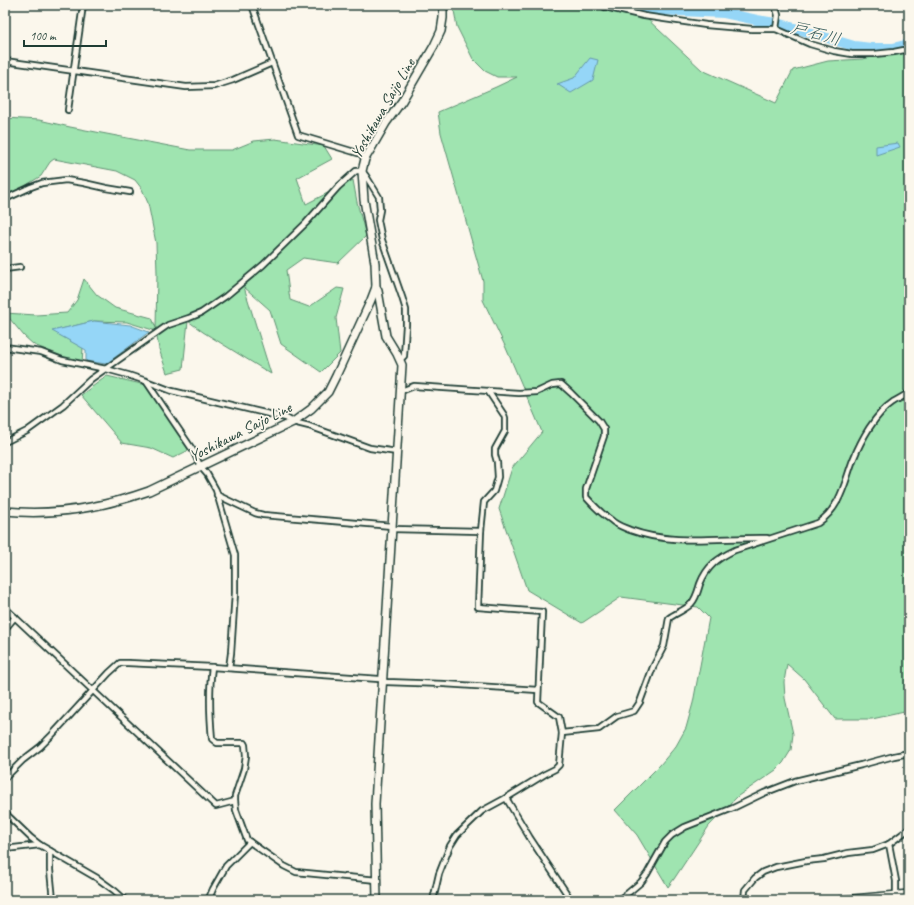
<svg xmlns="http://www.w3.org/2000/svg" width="914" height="905" viewBox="0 0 914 905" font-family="Caveat,'Klee One',sans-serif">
<rect width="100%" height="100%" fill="#fbf7ec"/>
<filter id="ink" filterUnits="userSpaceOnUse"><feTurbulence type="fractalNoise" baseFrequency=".025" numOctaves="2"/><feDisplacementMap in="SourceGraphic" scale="8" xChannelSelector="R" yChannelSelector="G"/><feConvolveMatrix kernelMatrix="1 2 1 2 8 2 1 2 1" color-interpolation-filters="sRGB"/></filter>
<g filter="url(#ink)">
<!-- green -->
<g fill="#9fe4b0" stroke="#5f9072">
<path d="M 453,5 L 592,5 L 644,16 L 702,70 L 776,103 L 793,70 L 828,61 L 863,59 L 909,49 L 909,711 L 872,719 L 835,719 L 804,679 L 787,664 L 784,682 L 785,698 L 793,734 L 791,750 L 783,763 L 776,770 L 738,796 L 709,826 L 674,879 L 668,887 L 637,835 L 615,810 L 660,765 L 676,746 L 686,728 L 693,703 L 709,618 L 698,607 L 621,597 L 582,623 L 527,590 L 499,509 L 512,468 L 542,432 L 506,348 L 483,300 L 483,281 L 441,133 L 438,112 L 496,87 L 517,77 L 497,77 L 485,71 L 473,59 L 457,27 Z"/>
<path d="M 5,118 L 39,120 L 70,127 L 190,150 L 232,150 L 254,141 L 275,139 L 324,146 L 332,159 L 297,178 L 306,204 L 353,180 L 357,202 L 366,236 L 338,263 L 303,258 L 286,270 L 290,300 L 309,307 L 337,288 L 344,289 L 336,318 L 340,353 L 321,372 L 281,344 L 270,310 L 244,287 L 271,374 L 203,332 L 188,321 L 183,369 L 167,373 L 159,349 L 156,331 L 127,322 L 94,321 L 53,331 L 83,348 L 82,364 L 34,345 L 24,336 L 5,313 L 36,315 L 67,313 L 77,300 L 84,279 L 97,295 L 115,308 L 152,318 L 156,328 L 157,273 L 156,243 L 148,203 L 142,189 L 135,180 L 117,171 L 54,159 L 50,162 L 41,176 L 28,184 L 5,202 Z"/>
<path d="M 107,376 L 150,386 L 189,450 L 173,458 L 151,448 L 122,443 L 81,395 Z"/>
</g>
<!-- water -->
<g fill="#95d6f7" stroke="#6699a9">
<path d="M 590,58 L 598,60 L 593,80 L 571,93 L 557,84 L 574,78 Z"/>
<path d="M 898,143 L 900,147 L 876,155 L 876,146 Z"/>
<path d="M 94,321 L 130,325 L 149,332 L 106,364 L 86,361 L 86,350 L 52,331 Z"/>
</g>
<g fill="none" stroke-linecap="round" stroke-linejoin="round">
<!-- river -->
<path stroke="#95d6f7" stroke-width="10" d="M 627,5 L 659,10 L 724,13 L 757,20 L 781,24 L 854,46 L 871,48 L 893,48 L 909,44"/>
<!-- street casing -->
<g stroke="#1f3d34" stroke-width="8">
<g id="street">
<path d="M 252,5 L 298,135 L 361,154 L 365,159"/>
<path d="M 775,5 L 778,15 L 776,29"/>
<path d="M 605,7 L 644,16 L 706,25 L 752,29 L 776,29 L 810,44 L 834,51 L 852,54 L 874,54 L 894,52 L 909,49"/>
<path d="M 5,61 L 186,87 L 214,86 L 233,80 L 272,63"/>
<path d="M 68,110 L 83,5"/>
<path d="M 5,199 L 31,187 L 42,183 L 66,180 L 84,183 L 106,188 L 130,192"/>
<path d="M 5,269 L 20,267"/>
<path d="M 5,347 L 41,352 L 62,360 L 106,369 L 128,375 L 146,381 L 172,391 L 286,418 L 293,422 L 309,426 L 370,448 L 397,452"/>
<path d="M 146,381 L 194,452 L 200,466 L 207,474 L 216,490 L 235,555 L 235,593 L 231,653 L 229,668"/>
<path d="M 401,391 L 414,386 L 519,393 L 537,392 L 552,385 L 561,384 L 571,393 L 599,421 L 604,429 L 604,436 L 586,489 L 586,497 C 593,505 602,514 611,520 C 616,525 623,527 630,530 C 673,546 721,537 767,538"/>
<path d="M 5,442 L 27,431 L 63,405 L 91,379 L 168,325 L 189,318 L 201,313 L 226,296 L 263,265 L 306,223 L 338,187 L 356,171 L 362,171 L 366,176 L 379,197 L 380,210 L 378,220 L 382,240 L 402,297 L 406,310 L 406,325 L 404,356 L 400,360"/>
<path d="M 217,495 L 255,513 L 263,515 L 392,526"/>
<path d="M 392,529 L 481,531"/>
<path d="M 5,608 L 216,806 L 235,801"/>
<path d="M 5,629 L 15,617"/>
<path d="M 212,667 C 209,689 210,717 212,739 L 217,743 L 244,743 L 245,745 L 246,756 L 244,769 L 235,796 L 235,801 L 236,810 L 247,840 L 284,866 L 296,872 L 377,880"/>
<path d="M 562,733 L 599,729 L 617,716 L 634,711 L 640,702 L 653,667 L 664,646 L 669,618 C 676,613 685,610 691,604 C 696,599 698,591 700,584 C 707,566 718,558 735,550 L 818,523 C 841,507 844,484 853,460 C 861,440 875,414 893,402 C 898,399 904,396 909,393"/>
<path d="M 5,778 L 23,760 L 40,747 L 52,735 L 109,673 L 120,663 L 128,663 L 212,667 L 379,679 L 386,682 L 444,684 L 538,690"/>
<path d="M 506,798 L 530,838 L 571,900"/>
<path d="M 5,813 L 31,838 L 40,845 L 97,878 L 115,891 L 125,900"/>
<path d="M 889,844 L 896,881 L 896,895"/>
<path d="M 5,849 L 40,845"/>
<path d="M 50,851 L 50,870 L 53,900"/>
<path d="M 209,900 L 210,896 L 213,889 L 226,866 L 250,842"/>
<path d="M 433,900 L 439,874 L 450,846 L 457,835 L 482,811 L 506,798 L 545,774 L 555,769 L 559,765 L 562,733 L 559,717 L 538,702 L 542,612 L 478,607 L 481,531 L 484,502 L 494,491 L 498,477 L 497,462 L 495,455 L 495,449 L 505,431 L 505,418 L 504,415 L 488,391"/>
<path d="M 618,900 L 628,893 L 641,882 L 647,874 L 665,842 L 672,835 L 685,827 L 733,808 L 764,793 L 795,781 L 861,765 L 894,756 L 909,753"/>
<path d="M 744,900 L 745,890 L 755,878 L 763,872 L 776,867 L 806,861 L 824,859 L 848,853 L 873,850 L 889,844 L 909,829"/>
</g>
</g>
<!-- secondary casing -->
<g stroke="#1f3d34" stroke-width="10">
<g id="secondary">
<path d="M 376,287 L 378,291 L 386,336 L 397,354 L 402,365 L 375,804 L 377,900"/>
<path d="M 5,511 C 53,516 104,507 149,491 L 293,422 L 311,409 L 328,392 L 336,376 L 371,300 L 376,287 L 375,263 L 364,200 L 362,171 L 365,159 L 371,149 L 386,123 L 402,101 L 434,46 L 441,31 L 443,18 L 443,5"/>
<path d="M 842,900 L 909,894"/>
</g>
</g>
<!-- street -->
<use href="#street" stroke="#fbf7ec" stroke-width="4.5"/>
<!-- secondary -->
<use href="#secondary" stroke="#fbf7ec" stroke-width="7"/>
</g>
</g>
<g text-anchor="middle" stroke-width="3.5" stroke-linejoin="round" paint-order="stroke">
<!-- street labels -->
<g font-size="16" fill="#1f3d34" stroke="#fbf7ec">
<text transform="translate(382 108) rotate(-60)" y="6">Yoshikawa Saijo Line</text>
<text transform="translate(240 431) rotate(-27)" y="6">Yoshikawa Saijo Line</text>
</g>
<!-- water labels -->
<g font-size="17" font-style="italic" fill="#375c5b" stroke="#fbf7ec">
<text transform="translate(816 33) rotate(15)" y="6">戸石川</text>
</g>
</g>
<!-- margin -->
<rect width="914" height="905" fill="none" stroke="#fbf7ec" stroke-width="20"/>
<rect x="10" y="10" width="894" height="885" fill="none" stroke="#1f3d34" stroke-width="1.5" filter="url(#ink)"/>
<!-- scale -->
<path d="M24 40v6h82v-6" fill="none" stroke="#1f3d34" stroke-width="2"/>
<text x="30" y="40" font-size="12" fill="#1f3d34" stroke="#fbf7ec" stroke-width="3" paint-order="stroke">100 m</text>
</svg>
